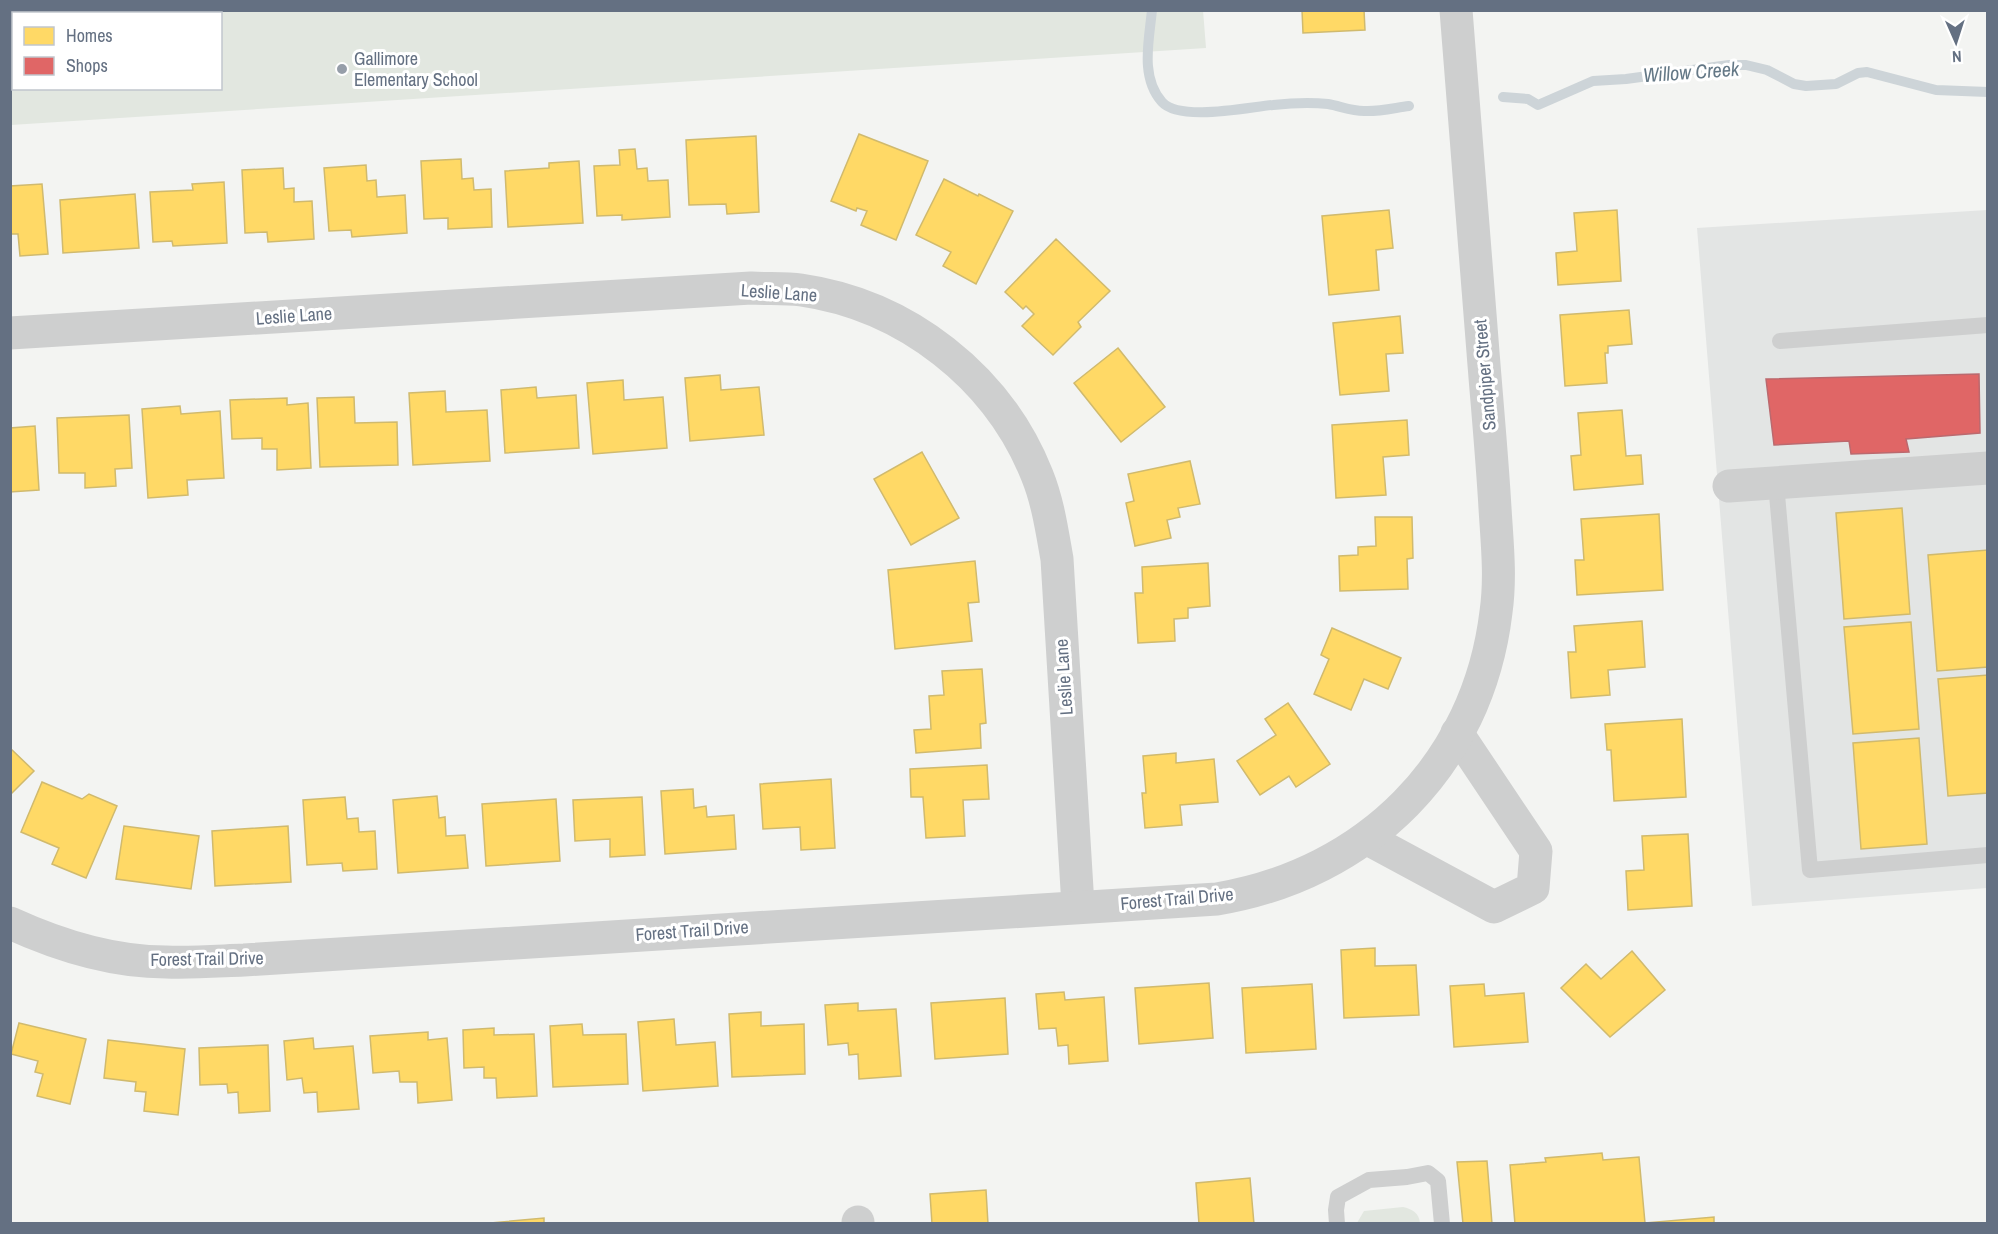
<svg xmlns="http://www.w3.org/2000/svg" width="1998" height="1234" viewBox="0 0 1998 1234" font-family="'Archivo Narrow',sans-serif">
<rect width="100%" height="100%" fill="#f3f4f2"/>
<!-- built -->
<path fill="#e3e5e4" d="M 1987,210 L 1987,888 L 1752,906 L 1697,228 Z"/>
<!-- green -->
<g fill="#e2e7e0" fill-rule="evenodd">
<path d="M 11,10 L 1203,10 L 1206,48 L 11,125 ZM 14,14 L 220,14 L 220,88 L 14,88 Z"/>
<path d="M 1403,1207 C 1412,1209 1419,1213 1420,1223 L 1357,1223 L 1364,1211 Z"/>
</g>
<!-- homes -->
<g fill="#ffd966" stroke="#d0ba6e" stroke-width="1.5">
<path d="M 1302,10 L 1364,10 L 1365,30 L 1303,33 Z"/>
<path d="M 859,134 L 928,161 L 896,240 L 861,225 L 867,211 L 857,208 L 856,211 L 831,201 Z"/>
<path d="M 756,136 L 759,212 L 727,214 L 726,204 L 689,205 L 686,140 Z"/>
<path d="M 635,149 L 637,169 L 647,168 L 648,181 L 668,180 L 670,217 L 622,220 L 622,215 L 597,216 L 594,166 L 620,165 L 619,150 Z"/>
<path d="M 461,159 L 462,179 L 473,178 L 474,190 L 491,189 L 492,227 L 448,229 L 448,218 L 424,219 L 421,161 Z"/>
<path d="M 579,161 L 583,223 L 508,227 L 505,171 L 549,168 L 549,163 Z"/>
<path d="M 366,165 L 367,181 L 376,180 L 377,197 L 405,195 L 407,233 L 352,237 L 351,230 L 329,231 L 324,168 Z"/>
<path d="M 283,168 L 284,189 L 294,188 L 294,202 L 312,201 L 314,239 L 268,242 L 267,232 L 245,233 L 242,170 Z"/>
<path d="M 944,179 L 978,196 L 979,194 L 1013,211 L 976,284 L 943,266 L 951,252 L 916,235 Z"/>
<path d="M 224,182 L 227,243 L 173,246 L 172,241 L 153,242 L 150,192 L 193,190 L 192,184 Z"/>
<path d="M 42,184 L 48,254 L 20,256 L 18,234 L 10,234 L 10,186 Z"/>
<path d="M 135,194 L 139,248 L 63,253 L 60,200 Z"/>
<path d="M 1389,210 L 1393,248 L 1376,250 L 1379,290 L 1329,295 L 1322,216 Z"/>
<path d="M 1617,210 L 1621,281 L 1558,285 L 1556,253 L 1577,251 L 1574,213 Z"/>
<path d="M 1056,239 L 1110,291 L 1078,322 L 1081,327 L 1053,355 L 1022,326 L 1034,314 L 1026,306 L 1023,309 L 1005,292 Z"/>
<path d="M 1629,310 L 1632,344 L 1608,346 L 1608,353 L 1605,353 L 1607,383 L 1565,386 L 1560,315 Z"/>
<path d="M 1400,316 L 1403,353 L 1386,354 L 1389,391 L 1340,395 L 1333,323 Z"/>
<path d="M 1118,348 L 1165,407 L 1121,442 L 1074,383 Z"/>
<path d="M 720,375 L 721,390 L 759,387 L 764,435 L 690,441 L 685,378 Z"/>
<path d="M 623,380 L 624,400 L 663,397 L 667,448 L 593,454 L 587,383 Z"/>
<path d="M 536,387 L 537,398 L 576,395 L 579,448 L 505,453 L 501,390 Z"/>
<path d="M 445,391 L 446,412 L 487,410 L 490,461 L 413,465 L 409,393 Z"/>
<path d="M 354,397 L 355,423 L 397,422 L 398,465 L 320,467 L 317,398 Z"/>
<path d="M 287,398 L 287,405 L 308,403 L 311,468 L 277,470 L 277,449 L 262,449 L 262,438 L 232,439 L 230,400 Z"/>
<path d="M 180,406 L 181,414 L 220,411 L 224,478 L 187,480 L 188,495 L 148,498 L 142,409 Z"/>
<path d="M 1622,410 L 1626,456 L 1641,455 L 1643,484 L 1574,490 L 1571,456 L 1581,455 L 1578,413 Z"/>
<path d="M 129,415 L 132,468 L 115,469 L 116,486 L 85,488 L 85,473 L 59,473 L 57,418 Z"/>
<path d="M 1407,420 L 1409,455 L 1383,457 L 1386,495 L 1336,498 L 1332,425 Z"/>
<path d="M 35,426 L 39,490 L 10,492 L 10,428 Z"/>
<path d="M 922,452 L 959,518 L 911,545 L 874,479 Z"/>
<path d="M 1190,461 L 1200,504 L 1178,508 L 1180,517 L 1167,520 L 1171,538 L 1135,546 L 1126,503 L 1134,501 L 1128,474 Z"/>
<path d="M 1902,508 L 1910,614 L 1844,619 L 1836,513 Z"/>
<path d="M 1659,514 L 1663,590 L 1577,595 L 1575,560 L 1584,560 L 1581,519 Z"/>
<path d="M 1375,517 L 1412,517 L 1413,558 L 1407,559 L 1408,589 L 1340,591 L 1339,556 L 1358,555 L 1358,547 L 1376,546 Z"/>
<path d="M 1988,550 L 1988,667 L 1937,671 L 1928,555 Z"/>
<path d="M 975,561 L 979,602 L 968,603 L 972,641 L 895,649 L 888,570 Z"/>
<path d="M 1208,563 L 1210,606 L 1188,608 L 1188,618 L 1174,619 L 1175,641 L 1138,643 L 1135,593 L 1143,593 L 1142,567 Z"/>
<path d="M 1642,621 L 1645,667 L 1608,670 L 1610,695 L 1571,698 L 1568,652 L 1576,652 L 1574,626 Z"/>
<path d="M 1911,622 L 1919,729 L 1853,734 L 1844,627 Z"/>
<path d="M 1332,628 L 1401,658 L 1388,689 L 1364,679 L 1351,710 L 1314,694 L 1329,659 L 1321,655 Z"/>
<path d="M 982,669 L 986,723 L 980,724 L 981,748 L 916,753 L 914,730 L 931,729 L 929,696 L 944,695 L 942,671 Z"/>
<path d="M 1988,675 L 1988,793 L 1948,796 L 1938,679 Z"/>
<path d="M 1288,703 L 1330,764 L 1296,787 L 1289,776 L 1260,795 L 1237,761 L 1276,735 L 1265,719 Z"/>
<path d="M 1682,719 L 1686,797 L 1614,801 L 1611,750 L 1607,750 L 1605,724 Z"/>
<path d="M 1919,738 L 1927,844 L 1861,849 L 1853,743 Z"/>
<path d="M 10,748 L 34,771 L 10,795 Z"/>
<path d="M 1176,753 L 1176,763 L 1214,759 L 1218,802 L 1180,805 L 1182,825 L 1145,828 L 1142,793 L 1146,793 L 1143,756 Z"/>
<path d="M 987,765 L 989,799 L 963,800 L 965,836 L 926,838 L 923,797 L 911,797 L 910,769 Z"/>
<path d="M 831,779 L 835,848 L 801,850 L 800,827 L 763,829 L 760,784 Z"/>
<path d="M 42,782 L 82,799 L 89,794 L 117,806 L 86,878 L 52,864 L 59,848 L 21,832 Z"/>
<path d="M 693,789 L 694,808 L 706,806 L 707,817 L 734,815 L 736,849 L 665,854 L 661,791 Z"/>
<path d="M 437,796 L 439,818 L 445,817 L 446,836 L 465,835 L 468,868 L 398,873 L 393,800 Z"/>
<path d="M 345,797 L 347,819 L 358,818 L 359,832 L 375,831 L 377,869 L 343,871 L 342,863 L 307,865 L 303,800 Z"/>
<path d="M 642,797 L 645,855 L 610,857 L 610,839 L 575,841 L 573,800 Z"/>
<path d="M 556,799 L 560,861 L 486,866 L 482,804 Z"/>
<path d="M 124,826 L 199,836 L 191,889 L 116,879 Z"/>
<path d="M 288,826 L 291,882 L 215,886 L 212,831 Z"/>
<path d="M 1688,834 L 1692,906 L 1628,910 L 1626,871 L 1644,870 L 1642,836 Z"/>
<path d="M 1375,948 L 1375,966 L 1416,965 L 1419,1015 L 1344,1018 L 1341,950 Z"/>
<path d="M 1632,951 L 1665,990 L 1610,1037 L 1561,988 L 1586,964 L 1601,979 Z"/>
<path d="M 1209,983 L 1213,1038 L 1139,1044 L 1135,988 Z"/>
<path d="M 1312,984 L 1316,1049 L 1246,1053 L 1242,988 Z"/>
<path d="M 1484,984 L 1485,996 L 1524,993 L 1528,1042 L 1454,1047 L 1450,986 Z"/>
<path d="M 1064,992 L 1065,1000 L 1104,997 L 1108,1061 L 1069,1064 L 1068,1045 L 1058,1046 L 1056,1028 L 1039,1029 L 1036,994 Z"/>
<path d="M 1005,998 L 1008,1054 L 935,1059 L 931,1003 Z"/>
<path d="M 858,1003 L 858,1011 L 896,1009 L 901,1076 L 859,1079 L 858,1054 L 849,1055 L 848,1043 L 828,1045 L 825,1005 Z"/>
<path d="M 761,1012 L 761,1026 L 804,1024 L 805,1074 L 732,1077 L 729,1014 Z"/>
<path d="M 674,1019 L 676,1045 L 715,1042 L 718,1086 L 643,1091 L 638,1022 Z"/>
<path d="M 19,1023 L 86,1039 L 70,1104 L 37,1096 L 43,1074 L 35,1072 L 38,1061 L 11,1054 Z"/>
<path d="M 582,1024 L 583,1035 L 626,1034 L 628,1084 L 553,1087 L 550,1026 Z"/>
<path d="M 494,1028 L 494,1035 L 534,1034 L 537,1096 L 497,1098 L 496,1078 L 484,1078 L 484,1067 L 464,1068 L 463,1030 Z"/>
<path d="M 428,1032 L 428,1040 L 447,1038 L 452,1100 L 418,1103 L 417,1082 L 400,1082 L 399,1071 L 373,1073 L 370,1036 Z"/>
<path d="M 313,1038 L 314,1049 L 353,1046 L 359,1109 L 318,1112 L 317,1092 L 304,1093 L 302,1078 L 287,1080 L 284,1041 Z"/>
<path d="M 108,1040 L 185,1049 L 178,1115 L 144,1111 L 146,1092 L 135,1091 L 136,1082 L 104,1078 Z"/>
<path d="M 268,1045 L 270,1111 L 239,1113 L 238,1092 L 228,1093 L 227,1084 L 200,1085 L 199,1048 Z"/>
<path d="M 1602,1153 L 1603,1160 L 1639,1157 L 1645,1223 L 1714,1217 L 1714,1224 L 1515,1224 L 1510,1165 L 1546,1162 L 1545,1158 Z"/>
<path d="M 1487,1161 L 1492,1224 L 1463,1224 L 1457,1162 Z"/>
<path d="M 1250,1178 L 1254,1224 L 1199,1224 L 1196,1183 Z"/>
<path d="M 986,1190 L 988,1224 L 932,1224 L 930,1194 Z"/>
<path d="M 544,1218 L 544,1224 L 479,1224 Z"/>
</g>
<!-- shops -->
<path fill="#e06666" stroke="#bb696e" stroke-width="1.5" d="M 1979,374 L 1980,433 L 1906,439 L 1909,452 L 1851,454 L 1849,441 L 1774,445 L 1766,379 Z"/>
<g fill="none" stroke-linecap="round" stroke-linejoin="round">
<!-- stream -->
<g stroke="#cdd4d8" stroke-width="10">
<path d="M 1152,10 C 1149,41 1140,77 1162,102 C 1180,122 1249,107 1273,105 C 1291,103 1310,102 1328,104 C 1340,106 1351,111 1364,111 C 1378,112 1394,108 1409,106"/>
<path d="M 1503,97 L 1528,99 L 1538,105 L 1593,81 L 1626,79 L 1729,65 L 1746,65 L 1767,70 L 1794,84 L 1806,86 L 1836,84 L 1858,73 L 1867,72 L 1936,90 L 1988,92"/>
</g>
<!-- service -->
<g stroke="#cecfcf" stroke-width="16">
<path d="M 1780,341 L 1988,325"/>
<path d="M 1776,483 L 1810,870 L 1988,855"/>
<path d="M 1337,1224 L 1336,1210 L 1338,1197 L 1369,1180 L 1407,1177 L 1428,1173 L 1438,1181 L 1442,1224"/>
</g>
<!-- minor -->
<g stroke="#cecfcf" stroke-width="33">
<path d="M 10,333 L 751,288 C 768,289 785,288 801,290 C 906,305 998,377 1037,475 C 1048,502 1052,531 1057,559 L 1078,906"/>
<path d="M 1729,486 L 1988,468"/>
<path d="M 1366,838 L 1494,907 L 1533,888 L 1536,851 L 1457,733"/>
<path d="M 10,923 C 58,945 113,962 166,962 C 192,963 218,961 244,960 L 1217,899 C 1367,874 1478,764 1496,612 C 1501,577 1497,542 1495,508 C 1492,456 1487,404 1483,352 C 1474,238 1465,124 1456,10"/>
<path d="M 858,1222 L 858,1224"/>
</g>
</g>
<!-- markers -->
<circle fill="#969ea9" stroke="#fff" stroke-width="2" cx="342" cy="69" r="6"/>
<g text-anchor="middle" stroke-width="6" stroke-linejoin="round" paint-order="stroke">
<!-- poi labels -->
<g font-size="18" fill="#647082" stroke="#fff" text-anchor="start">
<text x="354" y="65">Gallimore<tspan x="354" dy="21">Elementary School</tspan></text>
</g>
<!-- street labels -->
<g font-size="18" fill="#647082" stroke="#fff">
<text transform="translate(779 293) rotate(4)" y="6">Leslie Lane</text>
<text transform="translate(294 316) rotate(-4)" y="6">Leslie Lane</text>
<text transform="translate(1485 375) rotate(-95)" y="6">Sandpiper Street</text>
<text transform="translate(1064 677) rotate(-94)" y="6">Leslie Lane</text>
<text transform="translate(1177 899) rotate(-5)" y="6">Forest Trail Drive</text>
<text transform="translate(692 931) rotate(-4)" y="6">Forest Trail Drive</text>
<text transform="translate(207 959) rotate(-1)" y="6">Forest Trail Drive</text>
</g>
<!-- water labels -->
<g font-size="20" font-style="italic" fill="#647886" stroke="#fff">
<text transform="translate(1691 72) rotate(-4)" y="7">Willow Creek</text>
</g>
</g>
<!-- border -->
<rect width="1998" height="1234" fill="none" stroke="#647082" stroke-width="24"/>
<!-- legend -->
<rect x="12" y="12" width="210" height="78" fill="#ffffff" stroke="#c1c6cd" stroke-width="1.5"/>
<rect x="24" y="27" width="30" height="18" fill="#ffd966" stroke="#c1c6cd" stroke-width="1.5"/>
<text x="66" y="42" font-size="18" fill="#647082">Homes</text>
<rect x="24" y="57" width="30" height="18" fill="#e06666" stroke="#c1c6cd" stroke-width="1.5"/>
<text x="66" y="72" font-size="18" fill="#647082">Shops</text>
<!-- north arrow -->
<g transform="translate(1956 42) rotate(177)" stroke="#ffffff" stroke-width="4.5" paint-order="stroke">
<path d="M0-4.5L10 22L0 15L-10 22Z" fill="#647082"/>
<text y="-9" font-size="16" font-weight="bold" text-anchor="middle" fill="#647082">N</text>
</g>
</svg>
